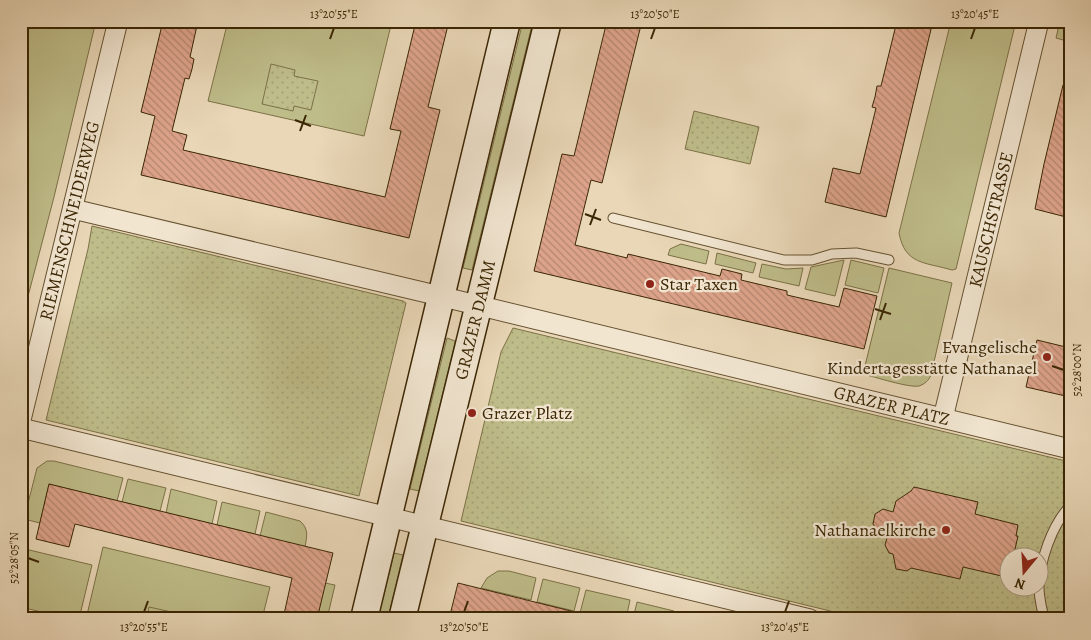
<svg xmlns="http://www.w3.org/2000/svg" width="1091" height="640" viewBox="0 0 1091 640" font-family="Alegreya,serif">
<defs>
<pattern id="park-dots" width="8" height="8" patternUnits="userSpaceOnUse" patternTransform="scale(1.25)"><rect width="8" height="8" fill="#bebc89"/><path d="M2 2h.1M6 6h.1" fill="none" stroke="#a4a175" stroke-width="1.8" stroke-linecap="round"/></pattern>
<pattern id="building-back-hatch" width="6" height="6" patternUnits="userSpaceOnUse" patternTransform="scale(1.25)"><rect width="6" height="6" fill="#dda38a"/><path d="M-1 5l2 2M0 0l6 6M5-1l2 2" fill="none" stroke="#b4856f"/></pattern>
</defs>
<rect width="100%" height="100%" fill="#e9d7b7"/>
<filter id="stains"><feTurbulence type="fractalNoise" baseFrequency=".004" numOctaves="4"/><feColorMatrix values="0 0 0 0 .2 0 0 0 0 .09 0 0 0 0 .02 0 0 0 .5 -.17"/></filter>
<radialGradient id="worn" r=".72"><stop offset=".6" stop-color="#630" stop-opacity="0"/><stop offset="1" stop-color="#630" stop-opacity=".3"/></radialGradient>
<!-- green -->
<g fill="#bebc89" stroke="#7c7146">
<path d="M 21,21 L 96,21 L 54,197 L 21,323 Z"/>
<path d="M 228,21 L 392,21 L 364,136 L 208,101 Z"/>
<path d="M 523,21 L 533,21 L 472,270 L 463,268 Z"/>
<path d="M 951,21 L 1016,21 L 956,269 L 952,270 C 925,262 905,265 899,233 Z"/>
<path d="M 1060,21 L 1070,21 L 1070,42 L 1056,38 Z"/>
<path d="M 681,244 L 709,251 L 706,264 L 668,255 L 670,249 Z"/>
<path d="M 717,253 L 756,263 L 753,273 L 715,264 Z"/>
<path d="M 844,260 L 835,296 L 805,289 L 811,267 Z"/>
<path d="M 851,260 L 884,268 L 878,293 L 845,285 Z"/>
<path d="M 762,264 L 786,269 L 803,268 L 799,286 L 759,277 Z"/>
<path d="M 889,268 L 952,283 L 931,375 C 929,380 925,384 919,386 C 909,388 875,377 863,374 Z"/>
<path d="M 447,338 L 455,341 L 455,343 L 419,491 L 410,489 Z"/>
<path d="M 47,461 L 54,461 L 123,478 L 117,501 L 49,484 L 40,523 L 24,519 L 37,468 Z"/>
<path d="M 128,479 L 166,488 L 160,511 L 122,502 Z"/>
<path d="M 171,489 L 217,501 L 212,524 L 166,513 Z"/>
<path d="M 222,502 L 260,511 L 255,534 L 217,525 Z"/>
<path d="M 266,512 L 300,521 C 309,529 307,536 305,547 L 260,536 Z"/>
<path d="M 103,547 L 270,587 L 262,619 L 86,619 Z"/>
<path d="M 21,548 L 92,565 L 79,619 L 70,619 L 21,607 Z"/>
<path d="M 394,553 L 403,555 L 388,619 L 378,619 Z"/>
<path d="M 498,571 L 509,571 L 536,578 L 531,600 L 481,588 L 487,578 Z"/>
<path d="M 543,579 L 580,588 L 574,611 L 537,602 Z"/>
<path d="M 325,583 L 335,585 L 327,619 L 317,619 Z"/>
<path d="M 586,590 L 630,600 L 626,619 L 606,619 L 580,613 Z"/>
<path d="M 637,602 L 674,611 L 672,619 L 633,619 Z"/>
</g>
<!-- park -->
<g fill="url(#park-dots)" stroke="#7c7146" fill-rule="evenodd">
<path d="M 271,64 L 295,70 L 294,76 L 318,81 L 311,110 L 294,106 L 293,111 L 262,104 Z"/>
<path d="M 694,111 L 759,127 L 750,164 L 685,149 Z"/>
<path d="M 92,226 L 403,301 L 406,303 L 359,496 L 46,420 L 88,249 Z"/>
<path d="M 513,328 L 1070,462 L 1070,619 L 863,619 L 461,521 L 501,352 ZM 1008,558 L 1038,558 L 1038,588 L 1008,588 Z"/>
<path d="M 149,607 L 194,617 L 193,619 L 147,619 Z"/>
</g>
<!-- building -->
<g fill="url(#building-back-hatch)" stroke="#3b2604">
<path d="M 163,21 L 198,21 L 190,57 L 194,59 L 192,69 L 189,79 L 185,78 L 172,131 L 187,135 L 183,150 L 385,197 L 401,131 L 390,129 L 416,21 L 449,21 L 428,107 L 440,110 L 409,238 L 141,175 L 155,116 L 141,112 Z"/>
<path d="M 607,21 L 642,21 L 602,183 L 591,180 L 575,245 L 627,258 L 628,254 L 720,276 L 722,269 L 742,274 L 741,280 L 787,291 L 787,295 L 839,307 L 844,288 L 877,296 L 864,349 L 534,271 L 562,154 L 574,156 Z"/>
<path d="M 897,21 L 933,21 L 886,217 L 825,202 L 833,168 L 860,174 L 876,108 L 872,107 L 875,97 L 877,86 L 881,86 Z"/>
<path d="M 1063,85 L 1070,86 L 1070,218 L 1035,209 L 1044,164 Z"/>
<path d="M 1037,340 L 1070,348 L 1070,397 L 1026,387 Z"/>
<path d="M 49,484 L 333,553 L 317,619 L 283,619 L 292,578 L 75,524 L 69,547 L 36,539 Z"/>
<path d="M 914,487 L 978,502 L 975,514 L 1018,525 L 1016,536 L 1018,536 L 1013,558 L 1008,558 L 1006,577 L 963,567 L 960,579 L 911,568 L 907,571 L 896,569 L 893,554 L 889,553 L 885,545 L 888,534 L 878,532 L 873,524 L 875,514 L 883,509 L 893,512 L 896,501 L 911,491 Z"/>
<path d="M 458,583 L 579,613 L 578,619 L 449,619 Z"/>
</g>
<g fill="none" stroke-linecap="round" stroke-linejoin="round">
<!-- service casing -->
<g stroke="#665231" stroke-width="11">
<g id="service">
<path d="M 613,218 L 784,260 L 812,260 L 832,254 L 856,253 L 889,260"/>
<path d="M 1044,619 C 1042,609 1039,598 1039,588 C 1039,562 1052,525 1070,506"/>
</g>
</g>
<!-- minor casing -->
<g stroke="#665231" stroke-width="21">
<g id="minor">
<path id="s1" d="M 73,209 L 423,292 L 1070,449"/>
<path id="s2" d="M 943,418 L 1039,21"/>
<path id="s3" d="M 21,420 L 118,21"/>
<path d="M 21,428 L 810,619"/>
</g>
</g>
<!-- secondary casing -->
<g stroke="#3b2604" stroke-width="29">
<g id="secondary">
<path d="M 364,619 L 507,21"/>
<path id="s4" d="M 402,619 L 548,21"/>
</g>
</g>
<!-- service -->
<use href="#service" stroke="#f1e5d0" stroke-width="9"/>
<!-- minor -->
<use href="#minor" stroke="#f1e5d0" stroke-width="19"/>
<!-- secondary -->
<use href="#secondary" stroke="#f1e5d0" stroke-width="26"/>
</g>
<!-- ticks -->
<path fill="none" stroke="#3b2604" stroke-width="2" d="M 330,39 L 334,28M 651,39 L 655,28M 971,39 L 975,28M 295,120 L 311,126M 300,131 L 306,115M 585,214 L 601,220M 590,225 L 596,209M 875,309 L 891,314M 880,320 L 886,303M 1052,366 L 1064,370M 28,558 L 39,562M 144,612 L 148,601M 464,612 L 468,601M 785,612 L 789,601"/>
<!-- markers -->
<g fill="#8f2418" stroke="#f1e5d0" stroke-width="2">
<circle cx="650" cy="284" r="5"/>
<circle cx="1047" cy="357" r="5"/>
<circle cx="472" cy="413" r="5"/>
<circle cx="946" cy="530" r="5"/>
</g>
<g text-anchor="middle" stroke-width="4.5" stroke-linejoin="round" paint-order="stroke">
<!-- street labels -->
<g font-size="18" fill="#3b2604" stroke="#f1e5d0">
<text dy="6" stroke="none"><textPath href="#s2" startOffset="204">KAUSCHSTRASSE</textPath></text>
<text dy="6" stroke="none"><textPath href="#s3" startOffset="205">RIEMENSCHNEIDERWEG</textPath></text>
<text dy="6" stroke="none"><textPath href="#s4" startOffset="308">GRAZER DAMM</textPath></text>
<text dy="6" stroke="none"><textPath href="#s1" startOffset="842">GRAZER PLATZ</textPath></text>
</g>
<!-- poi labels -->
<g font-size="18" fill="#3b2604" stroke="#f1e5d0" text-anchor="start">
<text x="660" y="290">Star Taxen</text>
<text x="1037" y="353" text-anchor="end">Evangelische<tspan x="1037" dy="21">Kindertagesstätte Nathanael</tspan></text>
<text x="482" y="419">Grazer Platz</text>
<text x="936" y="536" text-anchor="end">Nathanaelkirche</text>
</g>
</g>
<!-- margin -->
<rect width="1091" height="640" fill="none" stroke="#e9d7b7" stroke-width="55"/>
<!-- north arrow -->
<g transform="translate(1024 572) rotate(198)"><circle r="24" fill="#f1e5d0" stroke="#a8997e"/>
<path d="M0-4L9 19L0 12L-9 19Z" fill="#8f2418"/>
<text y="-8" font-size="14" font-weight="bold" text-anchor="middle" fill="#3b2604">N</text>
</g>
<rect x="28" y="28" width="1036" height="584" fill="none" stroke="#3b2604" stroke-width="2"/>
<g font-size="12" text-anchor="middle" fill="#3b2604">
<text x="334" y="18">13°20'55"E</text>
<text x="655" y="18">13°20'50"E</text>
<text x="975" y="18">13°20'45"E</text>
<text transform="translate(1077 370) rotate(-90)" y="4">52°28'00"N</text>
<text transform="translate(14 558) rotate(-90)" y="4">52°28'05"N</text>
<text x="144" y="631">13°20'55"E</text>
<text x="464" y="631">13°20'50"E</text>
<text x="785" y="631">13°20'45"E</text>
</g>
<rect width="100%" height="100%" filter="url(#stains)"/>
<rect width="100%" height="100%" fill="url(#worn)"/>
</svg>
